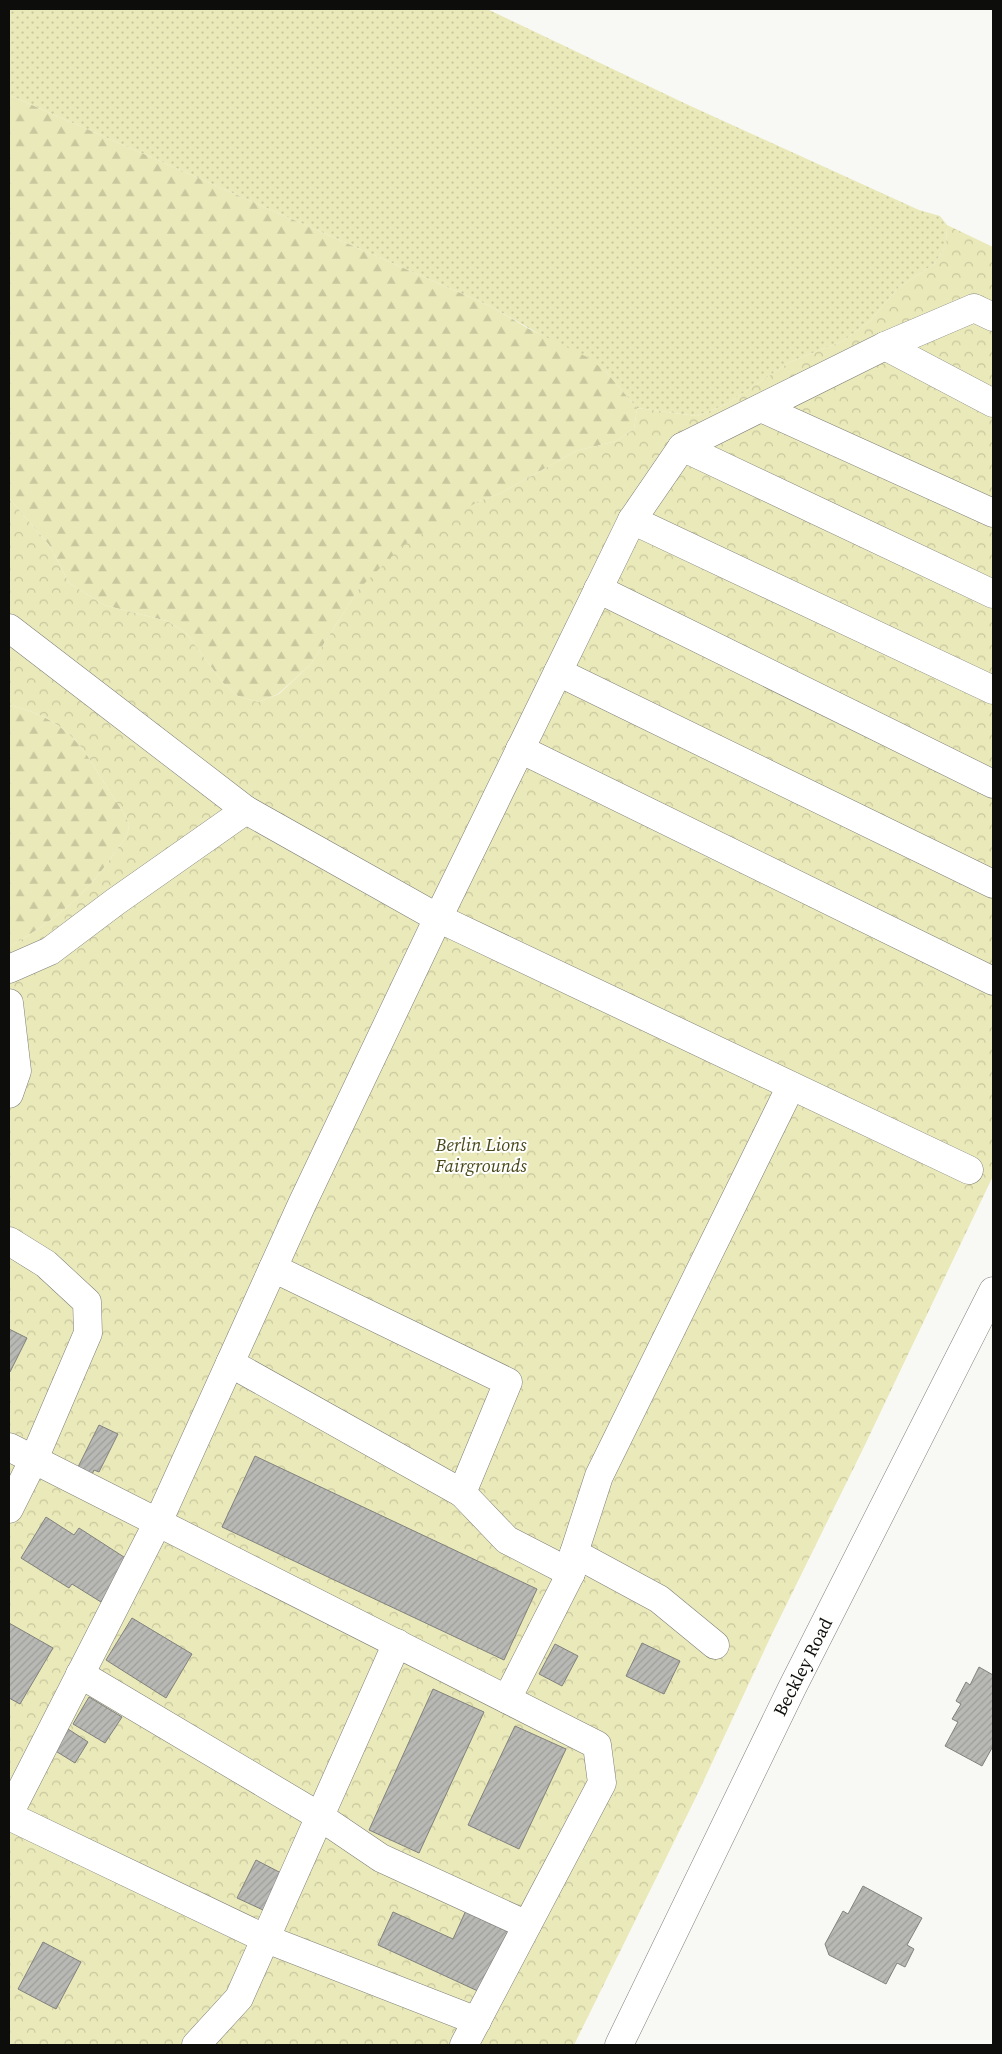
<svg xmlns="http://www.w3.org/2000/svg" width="1002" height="2054" viewBox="0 0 1002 2054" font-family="'Source Serif 4',serif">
<defs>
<pattern id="grass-dots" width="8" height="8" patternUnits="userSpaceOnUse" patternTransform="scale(1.25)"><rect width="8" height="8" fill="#eae9b9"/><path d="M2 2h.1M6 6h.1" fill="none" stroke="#c8c79e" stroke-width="1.8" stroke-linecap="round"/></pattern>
<pattern id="forest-firs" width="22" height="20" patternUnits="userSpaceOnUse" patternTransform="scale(1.25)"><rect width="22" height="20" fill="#eae9b9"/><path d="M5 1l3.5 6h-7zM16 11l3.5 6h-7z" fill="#c8c79e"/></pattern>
<pattern id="park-crowns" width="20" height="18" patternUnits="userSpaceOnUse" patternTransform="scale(1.25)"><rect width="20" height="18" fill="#eae9b9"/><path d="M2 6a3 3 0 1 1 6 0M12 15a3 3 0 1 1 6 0" fill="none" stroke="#c8c79e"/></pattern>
<pattern id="building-hatch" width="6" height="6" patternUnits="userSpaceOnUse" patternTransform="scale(1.25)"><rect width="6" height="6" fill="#b8b8b4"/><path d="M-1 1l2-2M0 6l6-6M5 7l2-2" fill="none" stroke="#9d9d9a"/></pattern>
</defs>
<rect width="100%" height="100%" fill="#f8f8f4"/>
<!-- grass -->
<path fill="url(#grass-dots)" d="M 9,9 L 487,9 L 684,103 L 919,210 L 940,216 L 947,225 L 946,246 L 934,264 L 898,288 L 870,321 L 843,341 L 790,362 L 727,404 L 697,416 L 637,408 L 606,372 L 490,306 L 9,95 Z"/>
<!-- forest -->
<g fill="url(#forest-firs)">
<path d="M 9,95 L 490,306 L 529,329 L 589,358 L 606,372 L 637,408 L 634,429 L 616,441 L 576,451 L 499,494 L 479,501 L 358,590 L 311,664 L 278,694 L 258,702 L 238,696 L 223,683 L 186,633 L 167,621 L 104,605 L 69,583 L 49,545 L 9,498 Z"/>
<path d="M 9,705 C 52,715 77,734 98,773 C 104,784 129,818 129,825 C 129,835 120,845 115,852 C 86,896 54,921 9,947 Z"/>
</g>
<!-- park -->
<path fill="url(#park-crowns)" d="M 947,225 L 993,247 L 993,1176 L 862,1451 L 770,1638 L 697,1795 L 574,2045 L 9,2045 L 9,947 C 54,921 86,896 115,852 C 120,845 129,835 129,825 C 129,818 104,784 98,773 C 77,734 52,715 9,705 L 9,498 L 49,545 L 69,583 L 104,605 L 167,621 L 186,633 L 223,683 L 238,696 L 258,702 L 279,694 L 311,664 L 358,590 L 403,545 L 479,501 L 499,494 L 576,451 L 616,441 L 634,429 L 637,408 L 697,416 L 727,404 L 790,362 L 843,341 L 870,321 L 898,288 L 934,264 L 946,246 Z"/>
<!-- building -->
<g fill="url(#building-hatch)" stroke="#81817e">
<path d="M 9,1329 L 27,1338 L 10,1372 L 9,1372 Z"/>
<path d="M 99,1425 L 118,1434 L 99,1472 L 94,1470 L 89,1481 L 74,1475 Z"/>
<path d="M 255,1456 L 537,1589 L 504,1660 L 222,1527 Z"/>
<path d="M 46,1517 L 74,1535 L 79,1528 L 127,1559 L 101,1602 L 72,1584 L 69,1588 L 21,1558 Z"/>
<path d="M 132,1618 L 192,1654 L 166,1698 L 106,1660 Z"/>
<path d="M 9,1623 L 53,1648 L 20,1704 L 9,1698 Z"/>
<path d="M 642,1643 L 680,1661 L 664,1694 L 626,1676 Z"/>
<path d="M 555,1644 L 578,1656 L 562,1686 L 539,1674 Z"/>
<path d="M 979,1667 L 993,1675 L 993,1746 L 982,1766 L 945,1746 L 958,1722 L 952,1719 L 961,1704 L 956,1701 L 966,1682 L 970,1685 Z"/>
<path d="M 433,1689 L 484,1712 L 419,1853 L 369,1830 Z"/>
<path d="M 89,1697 L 122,1717 L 105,1743 L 73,1724 Z"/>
<path d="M 515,1726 L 566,1749 L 519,1849 L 468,1825 Z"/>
<path d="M 68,1729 L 88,1742 L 75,1763 L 54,1750 Z"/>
<path d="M 256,1860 L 281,1873 L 263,1910 L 237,1898 Z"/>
<path d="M 863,1886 L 922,1918 L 907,1945 L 914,1949 L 905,1967 L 897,1963 L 886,1984 L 829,1955 L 825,1944 L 843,1911 L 848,1914 Z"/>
<path d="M 468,1906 L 511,1925 L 480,1992 L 378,1945 L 393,1912 L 453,1939 Z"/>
<path d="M 43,1942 L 81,1962 L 56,2009 L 18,1989 Z"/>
</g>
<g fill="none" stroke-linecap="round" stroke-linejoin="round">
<!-- minor casing -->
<g stroke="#7e7e7a" stroke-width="29">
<g id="minor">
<path d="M 885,346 L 993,403"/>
<path d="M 761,408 L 993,513"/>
<path d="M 682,447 L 993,594"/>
<path d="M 632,520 L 993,690"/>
<path d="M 598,589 L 993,784"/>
<path d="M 9,628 L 246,810 L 438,918 L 969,1170"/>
<path d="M 558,672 L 993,884"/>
<path d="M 520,749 L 993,981"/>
<path d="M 9,969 L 50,951 L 115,902 L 246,810"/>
<path d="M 9,1003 L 17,1071 L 9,1094"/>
<path d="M 9,1241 L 46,1264 L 87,1302 L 88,1333 L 34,1459 L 9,1509"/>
<path d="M 273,1268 L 508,1382 L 462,1493 L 507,1540 L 571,1573"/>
<path d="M 230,1363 L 462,1493"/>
<path d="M 9,1447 L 597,1745 L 602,1783 L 464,2045"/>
<path d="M 574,1553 L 659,1599 L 715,1645"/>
<path d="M 80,1674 L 319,1816 L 381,1858 L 527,1925"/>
<path d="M 507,1699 L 571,1573 L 574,1553 L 599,1476 L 791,1086"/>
<path d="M 9,1814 L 158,1522 L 302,1204 L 438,918 L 632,520 L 682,447 L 885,346 L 974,308 L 993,317"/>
<path d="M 9,1816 L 264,1938 L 477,2021"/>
<path d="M 196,2045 L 239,1998 L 397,1643"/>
<path d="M 619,2045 L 792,1688 L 993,1291"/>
</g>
</g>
<!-- minor -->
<use href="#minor" stroke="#fff" stroke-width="28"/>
</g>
<g text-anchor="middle" stroke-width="4" stroke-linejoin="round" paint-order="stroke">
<!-- park labels -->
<g font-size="18" font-style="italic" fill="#4a481a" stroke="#fffffe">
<text x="481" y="1151">Berlin Lions<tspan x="481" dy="21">Fairgrounds</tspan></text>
</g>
<!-- street labels -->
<g font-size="18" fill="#0d0d0c" stroke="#fffffe">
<text transform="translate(803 1667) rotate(-63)" y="6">Beckley Road</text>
</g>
</g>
<!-- border -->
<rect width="1002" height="2054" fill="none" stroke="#0d0d0c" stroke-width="20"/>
</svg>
